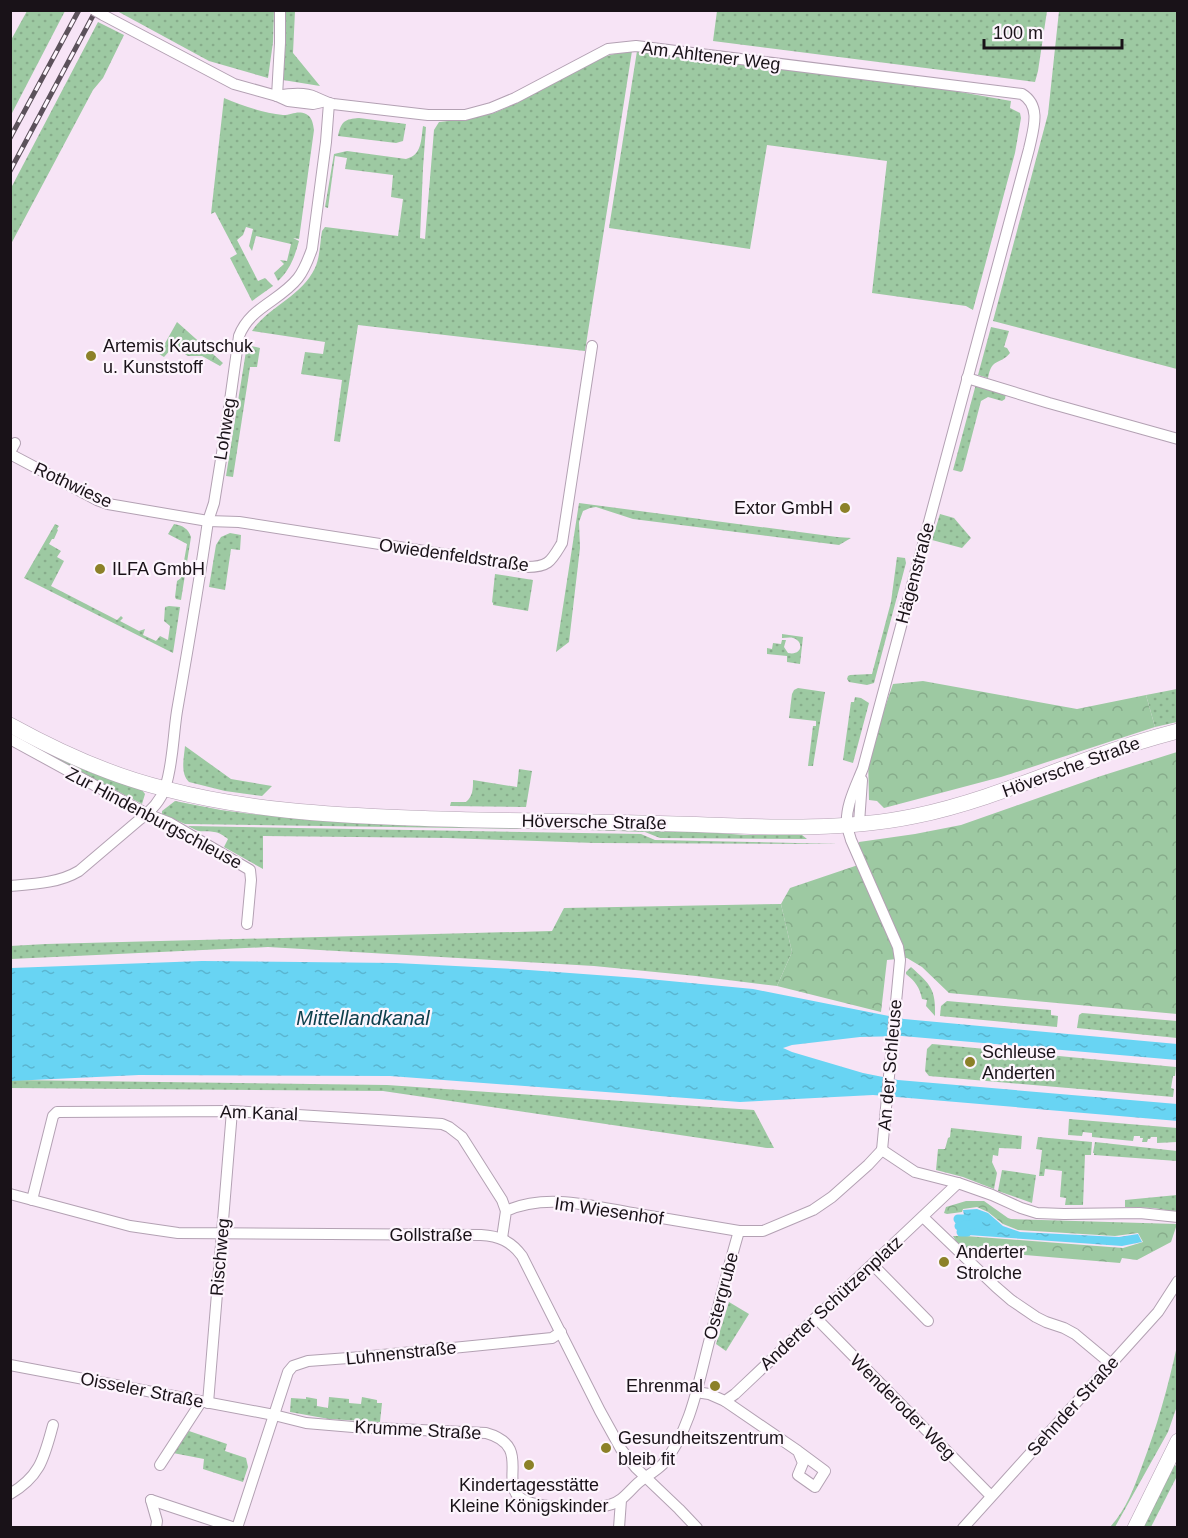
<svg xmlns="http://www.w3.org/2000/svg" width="1188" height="1538" viewBox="0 0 1188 1538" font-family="Arial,sans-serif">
<defs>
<pattern id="green-dots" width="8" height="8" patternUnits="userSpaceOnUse" patternTransform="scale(1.5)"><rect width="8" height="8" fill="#9dc9a2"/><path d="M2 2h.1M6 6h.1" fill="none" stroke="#87ac8b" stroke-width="1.8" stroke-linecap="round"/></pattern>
<pattern id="forest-crowns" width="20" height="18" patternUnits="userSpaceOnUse" patternTransform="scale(1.5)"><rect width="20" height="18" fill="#9dc9a2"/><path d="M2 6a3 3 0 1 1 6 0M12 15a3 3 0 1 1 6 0" fill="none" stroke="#87ac8b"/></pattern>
<pattern id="water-ripples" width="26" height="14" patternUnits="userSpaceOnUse" patternTransform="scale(1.5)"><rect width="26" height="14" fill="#68d4f3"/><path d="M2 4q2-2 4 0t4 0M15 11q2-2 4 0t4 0" fill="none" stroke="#5ab5d0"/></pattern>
</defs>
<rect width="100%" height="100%" fill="#f7e4f6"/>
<!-- green -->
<g fill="url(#green-dots)">
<path d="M 27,11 L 65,11 L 11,115 L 11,40 Z"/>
<path d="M 117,11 L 274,11 L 273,42 L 268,78 L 209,61 Z"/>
<path d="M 283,11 L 295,11 L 293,53 L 320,86 L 283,80 Z"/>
<path d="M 717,11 L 717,10 L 1047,11 L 1038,71 L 1035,82 L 713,41 Z"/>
<path d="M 1059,11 L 1177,11 L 1177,369 L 993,321 L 1048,114 Z"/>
<path d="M 98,22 L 124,35 L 103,78 L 93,90 L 11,244 L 11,188 Z"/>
<path d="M 632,51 L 585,351 L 358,325 L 340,442 L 334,441 L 342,380 L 301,374 L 305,352 L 323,354 L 325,342 L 252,331 C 269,306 301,297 315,268 C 320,257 320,243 322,231 L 325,227 L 398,236 L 403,199 L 391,197 L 393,175 L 345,169 L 347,158 L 335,156 L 328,208 L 325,207 L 334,154 L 347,151 L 406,159 C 422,155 421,140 423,126 L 426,127 L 423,168 L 420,238 L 425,239 L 434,130 L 439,122 L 467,119 L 494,113 L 510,106 L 603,57 L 618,53 Z"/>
<path d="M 637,51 L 949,90 L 1011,101 L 1010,108 L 1020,113 L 1021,118 L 1015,153 L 973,310 L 966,306 L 872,293 L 887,161 L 767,145 L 750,249 L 609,228 Z"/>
<path d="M 224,98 C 243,106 263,113 283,115 C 292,115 297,110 306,114 C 312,117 313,123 314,130 L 299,239 L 293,238 L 299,241 C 295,256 290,270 278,281 L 274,273 L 284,264 L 280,260 L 287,261 L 291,244 L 256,236 L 252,251 L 249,246 L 253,229 L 246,227 L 243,235 L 237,240 L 258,281 L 265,278 L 273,286 L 252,301 L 230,258 L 237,254 L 215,212 L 211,214 Z"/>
<path d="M 359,118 L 406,124 L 403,141 L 396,143 L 338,136 C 341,121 345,119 359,118 Z"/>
<path d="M 991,327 L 1009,331 L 1004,347 L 1007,348 L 1010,353 C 999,366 992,357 988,378 L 978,375 Z"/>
<path d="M 247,345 L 260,348 L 257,367 L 250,367 L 233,477 L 226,476 Z"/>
<path d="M 976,384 L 1006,393 L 1005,399 L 1002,401 L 988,397 L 981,401 L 963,470 L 961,472 L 953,470 Z"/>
<path d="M 579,503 L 837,537 L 851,538 L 839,545 L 633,519 L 596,507 L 590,508 L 583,511 L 579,522 L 580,548 L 569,642 L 556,652 Z"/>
<path d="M 940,514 L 954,518 L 971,538 L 962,548 L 932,540 Z"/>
<path d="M 55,524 L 59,526 L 57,529 L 58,530 L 54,539 L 52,539 L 49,544 L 61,551 L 57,557 L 64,561 L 51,586 L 117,620 L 121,616 L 123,618 L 120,621 L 139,631 L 145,629 L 143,635 L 156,641 L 160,636 L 168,640 L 170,626 L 164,621 L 165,607 L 169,606 L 180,607 L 173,653 L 24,578 Z"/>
<path d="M 174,524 C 183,526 188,528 191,537 L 181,600 L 176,599 L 175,597 L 177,581 L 181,578 L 187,544 L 168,534 Z"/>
<path d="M 230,533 L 241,535 L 240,550 L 231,549 L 225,590 L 209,587 L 216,545 L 221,537 Z"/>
<path d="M 897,557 L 905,558 L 906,563 L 874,683 L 867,685 L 849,682 L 847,679 L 848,676 L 850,675 L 872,674 L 891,602 Z"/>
<path d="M 495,574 L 533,580 L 528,611 L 493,605 L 493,603 L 492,602 Z"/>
<path d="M 782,634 L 803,637 L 800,664 L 787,662 L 787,656 L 767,654 L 767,648 L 772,649 L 773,643 L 781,644 L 782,640 L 786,640 L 784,647 L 788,653 C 803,656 804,641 793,638 C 790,637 786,638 782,638 Z"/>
<path d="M 798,688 L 825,692 L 813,766 L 808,766 L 813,726 L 816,726 L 816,721 L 789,718 L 792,694 L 794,690 Z"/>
<path d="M 1177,689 L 1177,722 L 1155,727 L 1146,695 Z"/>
<path d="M 855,697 L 861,698 L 869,703 L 853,763 L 843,760 L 851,702 L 854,702 Z"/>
<path d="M 10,732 L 64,761 L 92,773 L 142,790 L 145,794 L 142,804 L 23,742 L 11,736 Z"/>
<path d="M 185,746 L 231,779 L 272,786 L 262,796 L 225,791 L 189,782 C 180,773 184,758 185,746 Z"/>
<path d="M 519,769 L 532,771 L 526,807 L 450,806 L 451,802 L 466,802 C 473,796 473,789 473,780 L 517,787 Z"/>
<path d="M 175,801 L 221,810 L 251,814 L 360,822 L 517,828 L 521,829 L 185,824 L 162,814 L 162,811 Z"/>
<path d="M 188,826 L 641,834 L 655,840 L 841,844 L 595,843 L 447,838 L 263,836 L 263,869 L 224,847 L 228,839 C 224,836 219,832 214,832 C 200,830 202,834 188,826 Z"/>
<path d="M 535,828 L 677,830 L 745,835 L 802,835 L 807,839 L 660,838 L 645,832 Z"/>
<path d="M 781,904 L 792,952 L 777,986 L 696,976 L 594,966 L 268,947 L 11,959 L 10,946 L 46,944 L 552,931 L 564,908 Z"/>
<path d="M 911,967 C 930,984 936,989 935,1016 L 926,1006 L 927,1000 L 922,999 C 920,988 915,981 906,974 L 906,972 Z"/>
<path d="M 947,1001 L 1051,1010 L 1051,1015 L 1058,1016 L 1057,1027 L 940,1016 L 941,1006 Z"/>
<path d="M 1082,1013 L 1177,1021 L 1177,1038 L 1077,1028 L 1079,1015 Z"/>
<path d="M 932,1044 L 1176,1067 L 1175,1076 L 1173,1076 L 1171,1088 L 1174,1089 L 1173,1097 L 929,1076 L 925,1071 L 927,1049 Z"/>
<path d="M 11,1080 L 387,1085 L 754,1110 L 774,1148 L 767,1148 L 383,1091 L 11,1088 Z"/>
<path d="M 1069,1119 L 1177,1128 L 1177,1142 L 1157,1143 L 1157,1137 L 1151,1137 L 1150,1139 L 1148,1139 L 1147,1142 L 1142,1142 L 1143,1138 L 1140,1138 L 1140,1136 L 1134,1136 L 1133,1141 L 1092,1137 L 1092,1133 L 1083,1132 L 1082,1136 L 1068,1135 Z"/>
<path d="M 951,1128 L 1022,1136 L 1021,1149 L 999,1148 L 998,1156 L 993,1155 L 992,1162 L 997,1173 L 994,1189 L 963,1177 L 936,1170 L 938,1149 L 945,1149 L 948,1138 L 950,1137 Z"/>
<path d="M 1038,1137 L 1092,1142 L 1091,1155 L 1085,1155 L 1083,1205 L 1065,1205 L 1066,1198 L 1060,1197 L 1062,1171 L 1045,1169 L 1044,1176 L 1039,1176 L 1042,1150 L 1036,1149 Z"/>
<path d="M 1095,1142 L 1177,1151 L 1177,1161 L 1094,1155 L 1094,1153 L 1093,1153 Z"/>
<path d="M 1002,1170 L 1036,1175 L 1032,1203 L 998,1191 Z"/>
<path d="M 1177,1195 L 1177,1212 L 1154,1208 L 1125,1207 L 1125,1200 Z"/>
<path d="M 729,1302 L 749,1314 L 726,1351 L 716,1344 Z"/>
<path d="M 1177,1346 L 1177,1406 L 1168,1432 L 1115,1527 L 1110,1527 C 1126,1510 1134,1488 1142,1466 C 1157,1427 1168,1387 1177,1346 Z"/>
<path d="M 306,1397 L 317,1399 L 317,1406 L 328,1408 L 329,1397 L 349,1399 L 349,1403 L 361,1404 L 362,1397 L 377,1400 L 377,1403 L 382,1403 L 380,1422 L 329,1419 L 290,1412 L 291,1398 L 306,1399 Z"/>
<path d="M 189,1431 L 227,1444 L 225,1451 L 246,1458 L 248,1467 L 243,1482 L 203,1469 L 204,1459 L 173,1453 Z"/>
<path d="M 1174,1465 L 1177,1466 L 1176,1478 L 1151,1527 L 1140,1528 Z"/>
</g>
<!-- forest -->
<g fill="url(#forest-crowns)">
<path d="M 177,322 L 223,363 L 220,366 L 202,356 L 188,356 L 173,347 L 164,357 L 159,354 Z"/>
<path d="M 923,681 L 1077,709 L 1146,695 L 1155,727 L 1001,777 L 884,808 L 877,801 L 869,800 L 868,756 L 893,684 Z"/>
<path d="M 1177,752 L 1177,1014 L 949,993 L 922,967 L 907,958 L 887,960 L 881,1012 L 777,986 L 792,952 L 781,904 L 790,888 L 864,863 L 859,848 L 859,842 L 915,834 L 961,825 L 1101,776 Z"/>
<path d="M 966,1201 L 984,1201 L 1008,1218 L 1011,1219 L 1177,1224 L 1171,1242 L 1137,1260 L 1122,1258 L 1120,1263 L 990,1252 L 962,1252 L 953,1236 L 966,1236 L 1123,1248 L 1143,1242 L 1138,1233 L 1115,1236 L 1018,1230 L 1003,1224 L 988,1212 L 977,1207 L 963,1209 L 962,1212 L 947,1214 L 944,1213 L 946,1207 Z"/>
</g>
<!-- water -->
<g fill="url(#water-ripples)">
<path d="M 202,961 L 396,963 L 515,969 L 638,978 L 753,989 L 904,1019 L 1177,1044 L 1177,1060 L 902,1036 L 860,1037 L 792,1045 L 783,1048 L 792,1052 L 863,1073 L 898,1080 L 1177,1104 L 1178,1121 L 897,1097 L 873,1095 L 740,1102 L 390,1076 L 139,1075 L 11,1081 L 11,968 Z"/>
<path d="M 977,1209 L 988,1213 L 1003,1226 L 1020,1232 L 1119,1237 L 1138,1234 L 1142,1242 L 1122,1246 L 968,1235 L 963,1210 Z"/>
</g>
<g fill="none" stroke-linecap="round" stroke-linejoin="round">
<!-- canal -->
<g stroke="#68d4f3" stroke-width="9">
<path d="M 958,1219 L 965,1219"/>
<path d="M 959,1226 L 978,1224"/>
<path d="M 961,1232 L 967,1232"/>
</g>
<!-- minor casing -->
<g stroke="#b3a1b3" stroke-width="12">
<g id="minor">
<path d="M 103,15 L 234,84 L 277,96 L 288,101 L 313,104 L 322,102"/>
<path d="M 277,96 C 288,94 305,92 315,97 C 323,100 324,102 333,104 L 428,115 L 465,115 L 491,108 L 515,98 L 608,49 L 636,46 L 1022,94 C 1042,106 1033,130 1029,149 L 863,768 C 856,786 845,806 847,826 C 848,831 850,836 851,840 L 898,947 L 900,960 L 882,1150"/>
<path d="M 277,96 L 280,43 L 280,10"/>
<path d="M 967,378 L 1049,403 L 1178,439"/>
<path d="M 10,452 L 15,443"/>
<path d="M 10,454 L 97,500 L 108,504 L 208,521 L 239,522 L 527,567 C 549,567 551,561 562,543 L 592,346"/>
<path d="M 10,739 L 147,814 L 170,823 L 250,870 L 251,880 L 247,924"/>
<path d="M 859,823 L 862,780"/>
<path d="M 10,886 C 34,884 59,883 79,871 L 139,820 C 150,812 160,802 165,788 C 173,765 173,736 177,711 C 188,648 199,584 208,521 L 214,503 L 227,422 L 239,336 C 250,307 280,301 298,278 C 305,269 308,260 312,249 L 326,142 L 329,103"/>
<path d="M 882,1150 L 915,1172 L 958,1183 L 992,1195 L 1021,1208 L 1037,1213 L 1064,1214 L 1140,1213 L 1178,1217"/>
<path d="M 10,1194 L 130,1226 L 178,1233 L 481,1235 C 499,1236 511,1241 522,1256 L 600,1411 L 621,1449 L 636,1468 L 679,1509 L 697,1528"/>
<path d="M 32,1200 L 53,1116 L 57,1112 L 232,1111 L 442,1124 L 449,1127 L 462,1137 L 502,1200 L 506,1211"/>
<path d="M 923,1217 L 996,1287 L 1011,1300 L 1036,1317 L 1046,1322 L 1064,1328 L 1075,1334 L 1111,1364"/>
<path d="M 502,1238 L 506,1211 C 547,1192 596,1207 638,1214 C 672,1220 705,1225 739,1231"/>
<path d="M 873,1265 L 928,1321"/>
<path d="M 816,1318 L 991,1496"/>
<path d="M 10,1365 L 274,1415 L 306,1423 L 353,1427 L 486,1433 C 537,1447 492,1489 528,1502 C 542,1507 559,1507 573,1507 C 584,1507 599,1508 609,1505 C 622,1502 629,1491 638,1483 C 646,1476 655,1472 663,1464 C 690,1431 698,1385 708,1346 C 718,1307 728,1269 739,1231 L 763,1231 L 813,1210 L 832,1197 L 868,1165 L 882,1150"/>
<path d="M 696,1392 L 709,1394 L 725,1401 L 735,1394 L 958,1183"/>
<path d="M 725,1401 L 798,1451 L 825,1471 L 815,1487 L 798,1475 L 803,1463 L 798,1451"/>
<path d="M 208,1403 L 232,1111"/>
<path d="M 160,1465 L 201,1402"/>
<path d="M 10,1494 C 41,1476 44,1457 53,1425"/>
<path d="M 151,1500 L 235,1528"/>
<path d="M 151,1500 L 157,1521 L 156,1528"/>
<path d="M 237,1528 L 288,1372 L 293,1366 L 308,1361 L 362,1357 L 552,1338 L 561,1332"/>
<path d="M 619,1528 L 621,1500"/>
<path d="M 963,1528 L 1158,1312 L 1178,1281"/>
</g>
</g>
<!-- secondary casing -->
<g stroke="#b3a1b3" stroke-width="16">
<g id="secondary">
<path d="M 10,725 C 59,752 111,776 166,789 C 246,810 328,815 410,818 C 486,821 562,821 639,823 C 730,824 824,835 915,816 C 974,804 1029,781 1086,760 C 1116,749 1147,739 1178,731"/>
<path d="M 1135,1528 L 1178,1441"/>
</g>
</g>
<!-- minor -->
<use href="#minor" stroke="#fff" stroke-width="10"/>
<!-- secondary -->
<use href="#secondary" stroke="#fff" stroke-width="15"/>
<!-- rail casing -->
<g stroke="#5c515b" stroke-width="5">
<g id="rail">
<path d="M 10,138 L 79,10"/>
<path d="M 10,171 L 96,10"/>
</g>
</g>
<!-- rail -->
<use href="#rail" stroke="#fdf5fd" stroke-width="3" stroke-dasharray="9" stroke-linecap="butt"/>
<!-- minor-bridge casing -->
<g stroke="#b3a1b3" stroke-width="12" stroke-linecap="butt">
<path id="minor-bridge" d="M 94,10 L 103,15"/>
</g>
<!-- minor-bridge -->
<use href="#minor-bridge" stroke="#fff" stroke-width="10"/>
</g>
<!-- markers -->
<g fill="#8c8128" stroke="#fdf5fd" stroke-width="2">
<circle cx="91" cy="356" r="6"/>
<circle cx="845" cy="508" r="6"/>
<circle cx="100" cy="569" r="6"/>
<circle cx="970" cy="1062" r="6"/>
<circle cx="944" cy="1262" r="6"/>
<circle cx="715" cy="1386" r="6"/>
<circle cx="606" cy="1448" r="6"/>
<circle cx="529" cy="1465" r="6"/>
</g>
<g text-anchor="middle" stroke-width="4.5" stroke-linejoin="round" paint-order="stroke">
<!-- street labels -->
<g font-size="18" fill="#191218" stroke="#fdf5fd">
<text transform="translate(711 56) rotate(7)" y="6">Am Ahltener Weg</text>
<text transform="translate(225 429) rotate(-81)" y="6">Lohweg</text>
<text transform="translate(73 485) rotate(25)" y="6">Rothwiese</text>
<text transform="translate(454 555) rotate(8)" y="6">Owiedenfeldstraße</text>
<text transform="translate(915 573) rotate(-75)" y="6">Hägenstraße</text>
<text transform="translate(1071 767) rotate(-20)" y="6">Höversche Straße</text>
<text transform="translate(154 818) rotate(28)" y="6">Zur Hindenburgschleuse</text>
<text transform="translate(594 822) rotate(1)" y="6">Höversche Straße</text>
<text transform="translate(890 1065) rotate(-85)" y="6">An der Schleuse</text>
<text transform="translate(259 1113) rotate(2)" y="6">Am Kanal</text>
<text transform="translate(609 1211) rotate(8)" y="6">Im Wiesenhof</text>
<text x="431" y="1241">Gollstraße</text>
<text transform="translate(220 1257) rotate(-85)" y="6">Rischweg</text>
<text transform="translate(721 1296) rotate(-75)" y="6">Ostergrube</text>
<text transform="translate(831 1303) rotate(-43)" y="6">Anderter Schützenplatz</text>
<text transform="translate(401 1353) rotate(-6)" y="6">Luhnenstraße</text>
<text transform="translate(142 1390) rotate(11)" y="6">Oisseler Straße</text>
<text transform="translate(1073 1406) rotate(-48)" y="6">Sehnder Straße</text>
<text transform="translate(903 1407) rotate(45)" y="6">Wenderoder Weg</text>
<text transform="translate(418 1430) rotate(3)" y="6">Krumme Straße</text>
</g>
<!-- poi labels -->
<g font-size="18" fill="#191218" stroke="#fdf5fd" text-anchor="start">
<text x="103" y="352">Artemis Kautschuk<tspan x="103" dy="21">u. Kunststoff</tspan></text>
<text x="833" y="514" text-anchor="end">Extor GmbH</text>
<text x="112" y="575">ILFA GmbH</text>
<text x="982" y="1058">Schleuse<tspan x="982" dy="21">Anderten</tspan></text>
<text x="956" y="1258">Anderter<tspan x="956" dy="21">Strolche</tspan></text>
<text x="703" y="1392" text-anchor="end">Ehrenmal</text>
<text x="618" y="1444">Gesundheitszentrum<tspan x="618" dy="21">bleib fit</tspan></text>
<text x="529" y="1491" text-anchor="middle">Kindertagesstätte<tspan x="529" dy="21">Kleine Königskinder</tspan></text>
</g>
<!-- water labels -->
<g font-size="20" font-style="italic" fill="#0f404d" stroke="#fdf5fd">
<text x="363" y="1025">Mittellandkanal</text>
</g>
</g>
<!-- border -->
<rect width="1188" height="1538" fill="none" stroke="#191218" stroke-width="24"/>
<!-- scale -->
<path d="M984 39v9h138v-9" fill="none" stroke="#191218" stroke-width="3"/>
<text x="993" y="39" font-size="18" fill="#191218" stroke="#fdf5fd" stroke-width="4.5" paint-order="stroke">100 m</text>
</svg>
